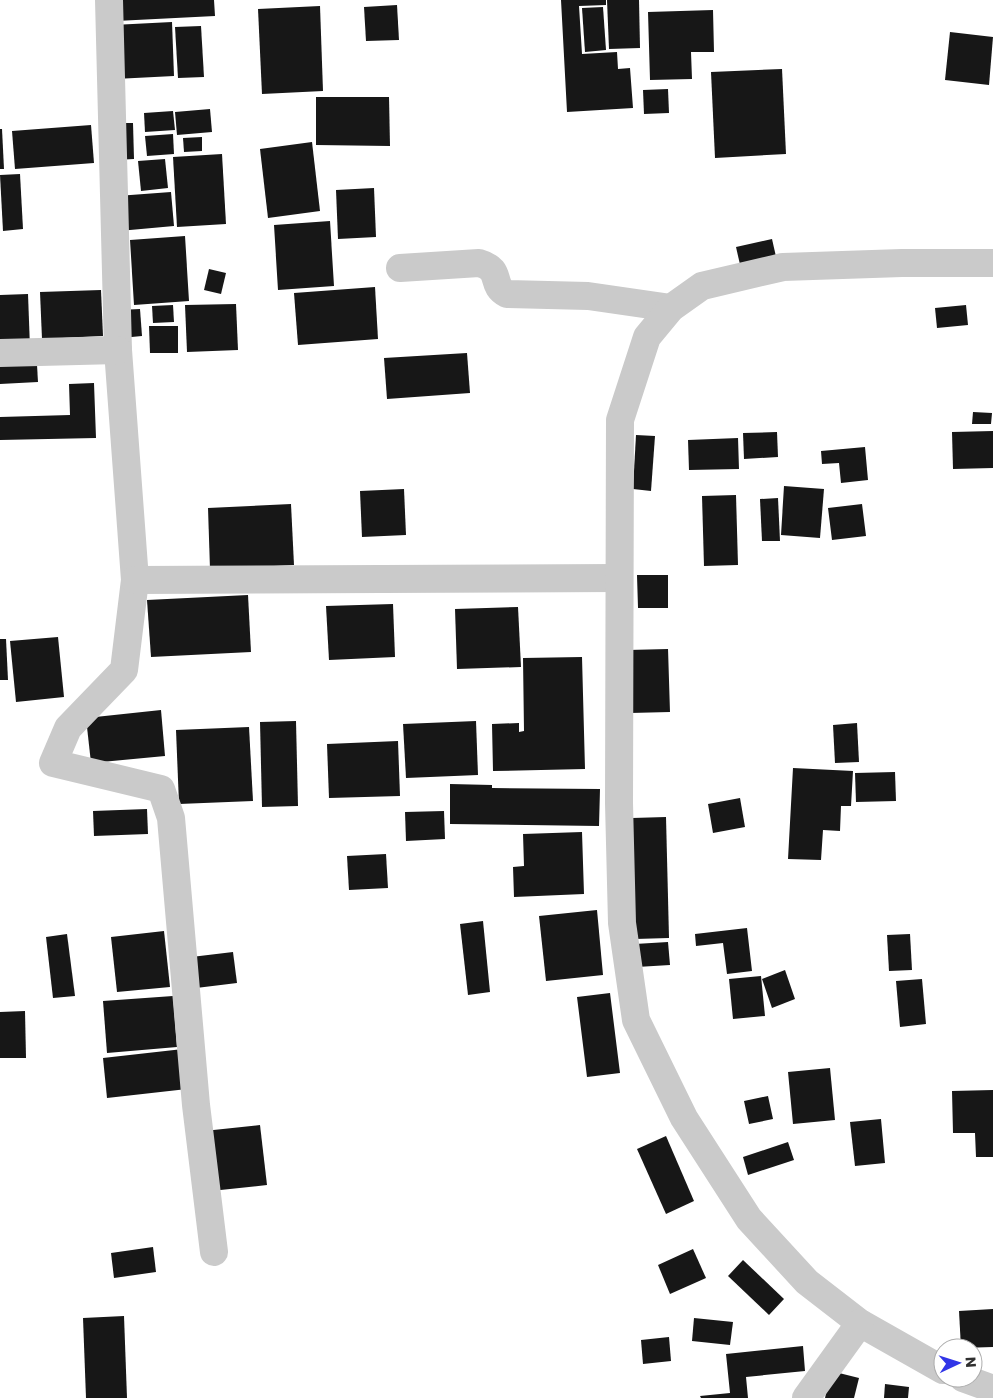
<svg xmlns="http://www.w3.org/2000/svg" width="993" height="1398" viewBox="0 0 993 1398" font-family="Poppins,sans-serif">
<rect width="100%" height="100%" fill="#fff"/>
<!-- building -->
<g fill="#171717">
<path d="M 114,0 L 214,0 L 215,16 L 116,21 Z"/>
<path d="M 561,0 L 606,0 L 606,5 L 579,6 L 582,54 L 617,52 L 618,69 L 630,68 L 633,108 L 567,112 Z"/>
<path d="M 607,0 L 639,0 L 640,48 L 609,49 Z"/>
<path d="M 397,5 L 399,40 L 366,41 L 364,7 Z"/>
<path d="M 320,6 L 323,91 L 262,94 L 258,9 Z"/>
<path d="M 603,7 L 606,50 L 585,52 L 582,8 Z"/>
<path d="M 713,10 L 714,52 L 691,52 L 692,79 L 650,80 L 648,12 Z"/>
<path d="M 172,22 L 174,76 L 115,79 L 113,25 Z"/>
<path d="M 201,26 L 204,77 L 178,78 L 175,27 Z"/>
<path d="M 950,32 L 993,37 L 989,85 L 945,80 Z"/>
<path d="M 782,69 L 786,154 L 715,158 L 711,72 Z"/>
<path d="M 668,89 L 669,113 L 644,114 L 643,90 Z"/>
<path d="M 316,97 L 389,97 L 390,146 L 316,145 Z"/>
<path d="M 210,109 L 212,132 L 177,135 L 175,112 Z"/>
<path d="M 173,111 L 175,130 L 145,132 L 144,113 Z"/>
<path d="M 113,123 L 133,123 L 134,159 L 115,160 Z"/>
<path d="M 91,125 L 94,163 L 15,169 L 12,131 Z"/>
<path d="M 0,129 L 2,129 L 4,169 L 0,169 Z"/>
<path d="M 173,134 L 174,154 L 147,156 L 145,136 Z"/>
<path d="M 202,137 L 202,151 L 184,152 L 183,138 Z"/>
<path d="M 312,142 L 320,211 L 268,218 L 260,149 Z"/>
<path d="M 222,154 L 226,224 L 177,227 L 173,157 Z"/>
<path d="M 165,159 L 168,188 L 141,191 L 138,161 Z"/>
<path d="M 20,174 L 23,229 L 3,231 L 0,175 Z"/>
<path d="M 374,188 L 376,237 L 338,239 L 336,190 Z"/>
<path d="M 171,192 L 174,226 L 119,231 L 117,196 Z"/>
<path d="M 330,221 L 334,286 L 278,290 L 274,225 Z"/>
<path d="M 185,236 L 189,301 L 134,305 L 130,240 Z"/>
<path d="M 772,239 L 777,261 L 741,269 L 736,247 Z"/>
<path d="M 209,269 L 226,273 L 221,294 L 204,290 Z"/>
<path d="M 375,287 L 378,339 L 298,345 L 294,293 Z"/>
<path d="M 101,290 L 103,336 L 42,339 L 40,292 Z"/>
<path d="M 28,294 L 30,348 L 0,349 L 0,295 Z"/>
<path d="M 236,304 L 238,350 L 187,352 L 185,305 Z"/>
<path d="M 173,305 L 174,322 L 153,323 L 152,306 Z"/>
<path d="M 966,305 L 968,325 L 937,328 L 935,308 Z"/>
<path d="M 140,309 L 142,336 L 121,338 L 119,310 Z"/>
<path d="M 149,326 L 178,326 L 178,353 L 150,353 Z"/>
<path d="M 467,353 L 470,393 L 387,399 L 384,358 Z"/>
<path d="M 37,365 L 38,382 L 0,384 L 0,366 Z"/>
<path d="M 94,383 L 96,438 L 0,440 L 0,417 L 70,415 L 69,384 Z"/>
<path d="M 973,412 L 992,413 L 991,424 L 972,424 Z"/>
<path d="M 993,431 L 993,468 L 953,469 L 952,432 Z"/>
<path d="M 777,432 L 778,457 L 744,459 L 743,433 Z"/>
<path d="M 636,435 L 655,436 L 651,491 L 633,489 Z"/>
<path d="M 738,438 L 739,469 L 689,470 L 688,440 Z"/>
<path d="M 865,447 L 868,480 L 841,483 L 839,463 L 822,464 L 821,451 Z"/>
<path d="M 784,486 L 824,489 L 820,538 L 781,535 Z"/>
<path d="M 404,489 L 406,535 L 362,537 L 360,491 Z"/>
<path d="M 736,495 L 738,565 L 704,566 L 702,496 Z"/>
<path d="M 778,498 L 780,541 L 762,541 L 760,499 Z"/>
<path d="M 291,504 L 294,565 L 210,569 L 208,508 Z"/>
<path d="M 862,504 L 866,536 L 832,540 L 828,508 Z"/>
<path d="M 637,575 L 668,575 L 668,608 L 638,608 Z"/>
<path d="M 248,595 L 251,652 L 151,657 L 147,600 Z"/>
<path d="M 393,604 L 395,657 L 329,660 L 326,606 Z"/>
<path d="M 518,607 L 521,667 L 457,669 L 455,609 Z"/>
<path d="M 58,637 L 64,697 L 16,702 L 10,641 Z"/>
<path d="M 0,639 L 6,639 L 8,680 L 0,680 Z"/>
<path d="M 668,649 L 670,712 L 630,713 L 628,650 Z"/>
<path d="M 582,657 L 585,769 L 493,771 L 492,724 L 519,723 L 519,732 L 524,731 L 523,658 Z"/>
<path d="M 161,710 L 165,756 L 91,763 L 86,718 Z"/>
<path d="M 296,721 L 298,806 L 262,807 L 260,722 Z"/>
<path d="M 476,721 L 478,775 L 406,778 L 403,724 Z"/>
<path d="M 857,723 L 859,762 L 835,763 L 833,725 Z"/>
<path d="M 249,727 L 253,801 L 179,804 L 176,730 Z"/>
<path d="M 398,741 L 400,796 L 329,798 L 327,744 Z"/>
<path d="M 793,768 L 853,771 L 851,806 L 841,806 L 840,831 L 823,830 L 821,860 L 788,859 Z"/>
<path d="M 895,772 L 896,801 L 856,802 L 855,773 Z"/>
<path d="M 450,784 L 492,785 L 492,788 L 600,789 L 599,826 L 450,824 Z"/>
<path d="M 740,798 L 745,827 L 713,833 L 708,804 Z"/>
<path d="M 147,809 L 148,834 L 94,836 L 93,811 Z"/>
<path d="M 444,811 L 445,839 L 406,841 L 405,812 Z"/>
<path d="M 666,817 L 669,938 L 635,939 L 632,818 Z"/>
<path d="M 582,832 L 584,894 L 514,897 L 513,867 L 524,866 L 523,834 Z"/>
<path d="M 386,854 L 388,888 L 349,890 L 347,856 Z"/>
<path d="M 597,910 L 603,975 L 546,981 L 539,916 Z"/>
<path d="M 483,921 L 490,992 L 468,995 L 460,924 Z"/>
<path d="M 747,928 L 752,971 L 727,974 L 723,943 L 696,946 L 695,934 Z"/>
<path d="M 164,931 L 170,987 L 117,992 L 111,937 Z"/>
<path d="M 67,934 L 75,996 L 53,998 L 46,937 Z"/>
<path d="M 910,934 L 912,970 L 889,971 L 887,935 Z"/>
<path d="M 668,942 L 670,965 L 637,967 L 635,944 Z"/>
<path d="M 233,952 L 237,983 L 188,989 L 183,958 Z"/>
<path d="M 785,970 L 795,999 L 772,1008 L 762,979 Z"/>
<path d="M 761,976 L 765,1016 L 733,1019 L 729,979 Z"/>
<path d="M 922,979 L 926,1024 L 900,1027 L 896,981 Z"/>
<path d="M 610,993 L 620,1073 L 587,1077 L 577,997 Z"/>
<path d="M 173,996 L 177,1047 L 107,1053 L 103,1001 Z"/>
<path d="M 25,1011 L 26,1058 L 0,1058 L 0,1012 Z"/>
<path d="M 183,1049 L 187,1089 L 107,1098 L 103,1058 Z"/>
<path d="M 830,1068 L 835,1120 L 793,1124 L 788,1072 Z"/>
<path d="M 993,1090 L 993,1157 L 976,1157 L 975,1133 L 953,1133 L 952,1091 Z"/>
<path d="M 768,1096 L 773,1119 L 749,1124 L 744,1101 Z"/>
<path d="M 881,1119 L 885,1163 L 855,1166 L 850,1122 Z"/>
<path d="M 260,1125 L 267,1185 L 211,1191 L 204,1131 Z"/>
<path d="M 666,1136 L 694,1201 L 666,1214 L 637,1149 Z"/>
<path d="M 788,1142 L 794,1160 L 748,1175 L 743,1157 Z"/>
<path d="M 153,1247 L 156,1272 L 114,1278 L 111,1253 Z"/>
<path d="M 693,1249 L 706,1278 L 670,1294 L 658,1265 Z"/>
<path d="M 743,1260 L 784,1299 L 769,1315 L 728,1276 Z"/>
<path d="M 993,1309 L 993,1347 L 961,1348 L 959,1311 Z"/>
<path d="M 124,1316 L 127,1398 L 86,1398 L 83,1318 Z"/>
<path d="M 694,1318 L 733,1322 L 730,1345 L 692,1341 Z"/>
<path d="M 669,1337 L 671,1361 L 643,1364 L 641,1340 Z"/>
<path d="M 803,1346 L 805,1371 L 746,1377 L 748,1398 L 701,1398 L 700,1396 L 730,1393 L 726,1354 Z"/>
<path d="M 831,1371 L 859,1378 L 854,1398 L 825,1398 Z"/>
<path d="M 885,1384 L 909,1387 L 908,1398 L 884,1398 Z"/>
</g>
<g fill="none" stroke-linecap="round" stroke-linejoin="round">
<!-- minor -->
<g stroke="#cacaca" stroke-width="28">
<path d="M 109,0 L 118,350 L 135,580 L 124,670 L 68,728 L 53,763 L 161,789 L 171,818 L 196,1105 L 214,1252"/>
<path d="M 400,268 L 479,263 C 504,270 489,285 507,294 L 588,296 L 671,308"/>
<path d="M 0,353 L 118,350"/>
<path d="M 135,580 L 619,578"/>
<path d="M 943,1370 L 860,1323 L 807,1282 L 749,1219 L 684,1118 L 636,1020 L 622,923 L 619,803 L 620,420 L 647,337 L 671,308 L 702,286 L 783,267 L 902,263 L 993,263"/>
<path d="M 963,1378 L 993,1389"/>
<path d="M 806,1398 L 860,1323"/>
</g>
</g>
<!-- north arrow -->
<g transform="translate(958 1363) rotate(86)"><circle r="24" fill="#ffffff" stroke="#acacac"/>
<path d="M0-4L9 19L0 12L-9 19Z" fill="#3135e7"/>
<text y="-8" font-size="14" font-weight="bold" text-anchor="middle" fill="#303030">N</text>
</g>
</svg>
